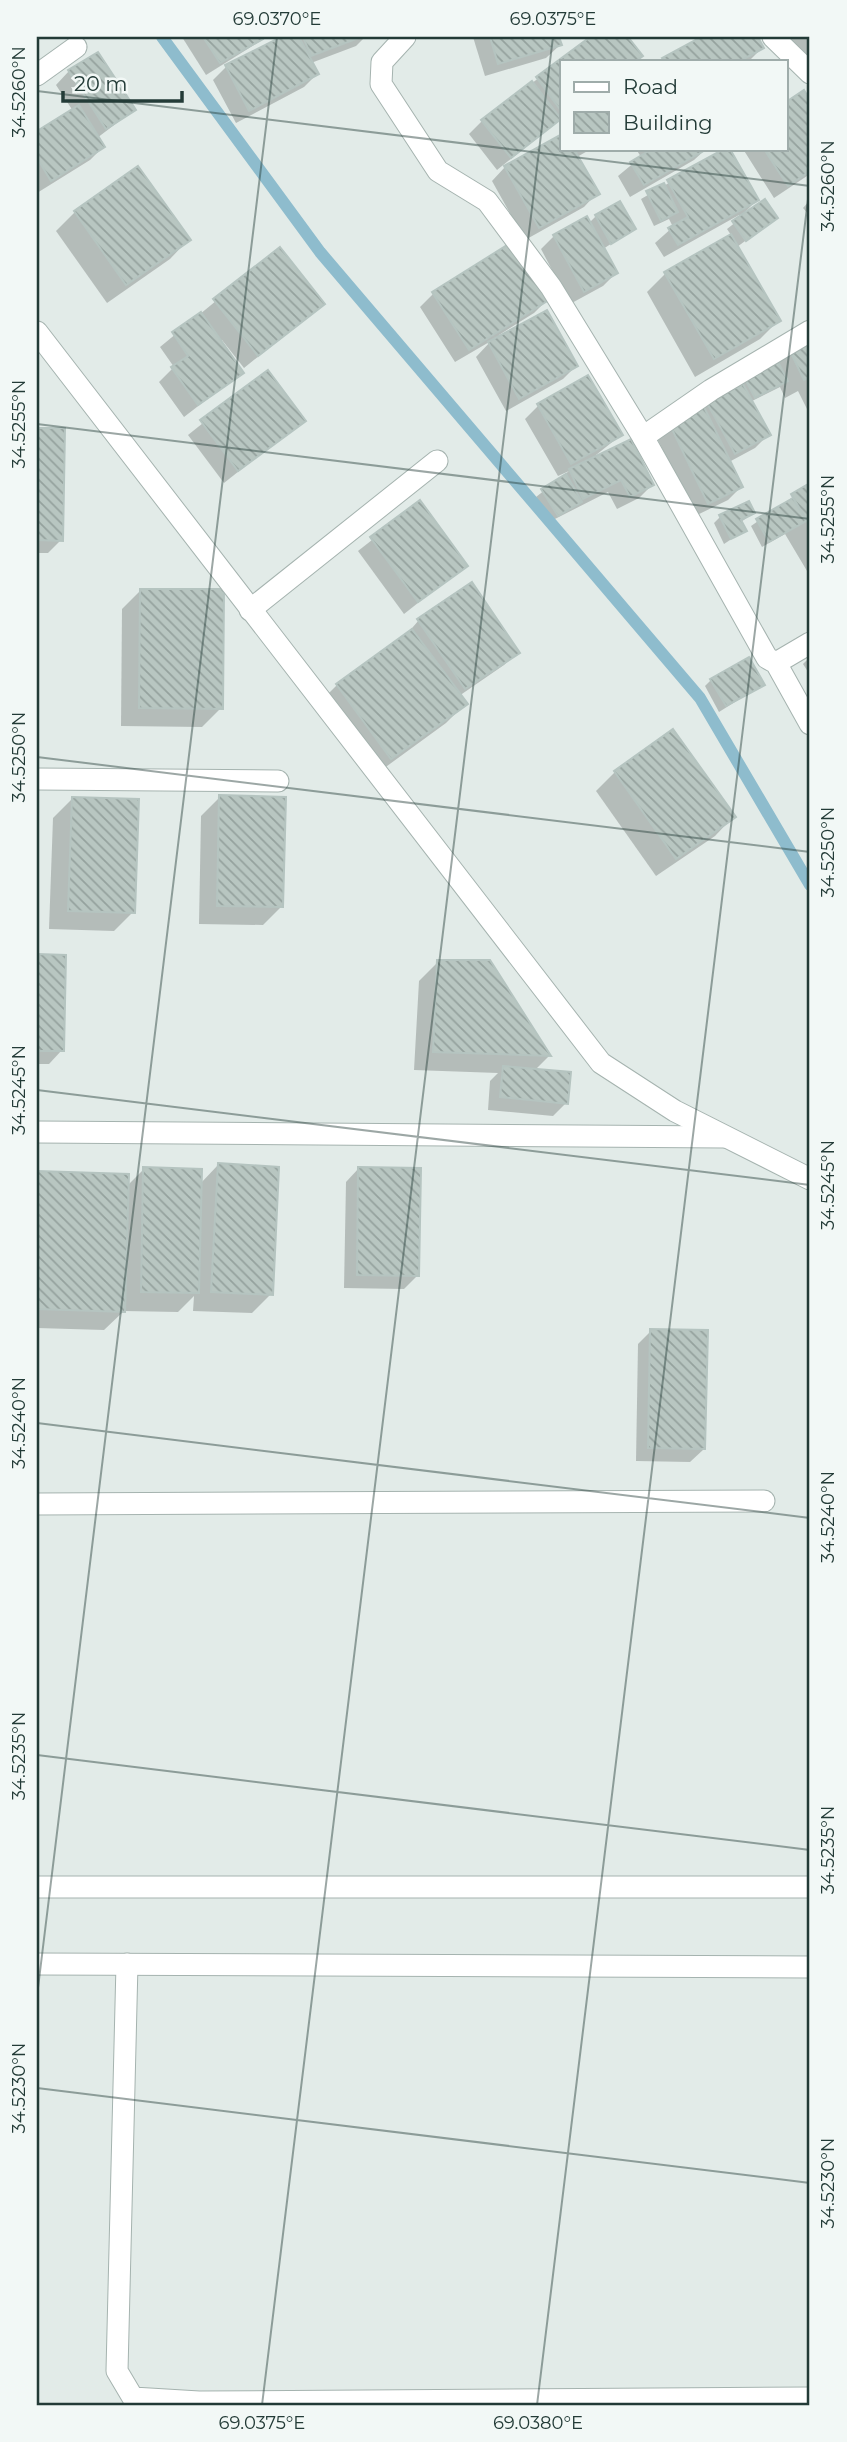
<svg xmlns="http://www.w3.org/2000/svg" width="847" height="2442" viewBox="0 0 847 2442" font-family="Montserrat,sans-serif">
<defs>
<pattern id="building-back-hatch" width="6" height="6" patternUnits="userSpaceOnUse" patternTransform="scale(1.75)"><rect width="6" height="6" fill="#b8c6c1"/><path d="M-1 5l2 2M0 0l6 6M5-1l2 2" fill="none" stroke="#95a29e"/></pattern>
</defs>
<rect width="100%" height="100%" fill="#e2ebe8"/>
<!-- shadow -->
<g fill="#0003">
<path d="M 182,37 L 267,37 L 206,75 Z"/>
<path d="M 284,37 L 365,37 L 356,46 L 311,63 L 317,74 L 304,87 L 236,123 L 213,80 L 230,63 Z"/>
<path d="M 473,37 L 557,37 L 560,45 L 546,58 L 485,76 Z"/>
<path d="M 593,37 L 626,37 L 641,56 L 635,61 L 562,61 L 562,118 L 497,170 L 469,134 L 482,121 Z"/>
<path d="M 705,37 L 756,37 L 762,48 L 749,61 L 661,61 Z"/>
<path d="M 785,37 L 810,37 L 810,72 Z"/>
<path d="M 69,71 L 134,110 L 97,138 L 103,147 L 90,160 L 37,193 L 37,133 L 73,111 L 56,85 Z"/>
<path d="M 804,93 L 810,103 L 810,174 L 774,198 L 743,149 L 786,149 L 786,104 Z"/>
<path d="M 562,149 L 591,149 L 577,157 L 597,193 L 584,207 L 525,240 L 492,181 L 505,167 Z"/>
<path d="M 636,149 L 706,149 L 694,160 L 630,197 L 618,176 L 641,157 Z"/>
<path d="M 728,149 L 757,200 L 743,214 L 776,218 L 737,247 L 779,320 L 760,339 L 695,377 L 647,292 L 666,273 L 731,235 L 727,229 L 741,218 L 739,215 L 664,257 L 655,243 L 673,227 L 669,219 L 654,226 L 641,199 Z"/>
<path d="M 138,168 L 188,240 L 170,259 L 107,303 L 56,231 L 75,212 Z"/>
<path d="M 810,200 L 810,216 L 803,208 Z"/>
<path d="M 596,216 L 634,229 L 603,249 L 616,273 L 603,286 L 570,304 L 541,249 L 554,236 L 589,223 Z"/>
<path d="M 279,249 L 323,304 L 244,368 L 222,340 L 219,342 L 241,373 L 184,417 L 159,382 L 174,367 L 160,347 Z"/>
<path d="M 433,294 L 547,300 L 534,313 L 499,335 L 576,366 L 563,379 L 506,411 L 476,357 L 491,341 L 455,362 L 420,307 Z"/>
<path d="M 810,338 L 810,415 L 798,391 L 785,398 L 780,387 L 750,402 L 768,435 L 755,448 L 729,462 L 741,487 L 728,500 L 695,516 L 657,438 Z"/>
<path d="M 267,372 L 303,420 L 224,483 L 188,435 Z"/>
<path d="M 587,378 L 621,435 L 596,455 L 597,457 L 652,485 L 639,498 L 617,509 L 608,492 L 551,521 L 536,497 L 569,471 L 558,476 L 525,419 L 538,406 Z"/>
<path d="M 37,430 L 63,430 L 61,540 L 48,553 L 37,553 Z"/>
<path d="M 810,485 L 810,576 L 785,534 L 762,547 L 751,526 Z"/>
<path d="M 419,503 L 466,565 L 404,614 L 358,551 Z"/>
<path d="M 753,513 L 741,522 L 745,530 L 724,544 L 714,523 L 720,517 Z"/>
<path d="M 141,590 L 221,708 L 202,727 L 121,726 L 122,609 Z"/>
<path d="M 419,620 L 517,652 L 504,665 L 459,696 L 465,704 L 446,723 L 372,777 L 318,704 L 337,685 L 406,635 Z"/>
<path d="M 810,657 L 810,675 L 803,664 Z"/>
<path d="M 711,680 L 762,685 L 719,712 L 705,686 Z"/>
<path d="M 615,772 L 733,817 L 715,836 L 656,876 L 596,791 Z"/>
<path d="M 220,797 L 282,906 L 263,925 L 199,924 L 201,816 Z"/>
<path d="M 72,799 L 133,912 L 114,931 L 49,929 L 53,818 Z"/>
<path d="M 37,956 L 64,957 L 62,1050 L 49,1064 L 37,1064 Z"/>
<path d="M 489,961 L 549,1056 L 534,1071 L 566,1103 L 553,1116 L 488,1110 L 490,1081 L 498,1073 L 414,1070 L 419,981 L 438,962 Z"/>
<path d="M 218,1165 L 271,1294 L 252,1313 L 193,1311 L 194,1296 L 178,1312 L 124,1311 L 104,1330 L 37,1328 L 37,1173 L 128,1176 L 127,1186 L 144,1169 L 200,1184 Z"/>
<path d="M 359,1168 L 417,1276 L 404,1289 L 344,1288 L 346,1182 Z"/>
<path d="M 651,1331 L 704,1449 L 690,1462 L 636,1461 L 638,1344 Z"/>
</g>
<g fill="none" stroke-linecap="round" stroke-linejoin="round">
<!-- stream -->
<path stroke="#8ebccd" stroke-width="12" d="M 162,37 L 320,252 L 700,698 L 810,885"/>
</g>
<!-- building -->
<g fill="url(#building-back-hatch)" stroke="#b5c4c0" stroke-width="2">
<path d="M 203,37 L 262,37 L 263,39 L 220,63 Z"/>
<path d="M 281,37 L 299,37 L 319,74 L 249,111 L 225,65 Z"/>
<path d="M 303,37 L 361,37 L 311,56 Z"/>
<path d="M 490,37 L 559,37 L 562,45 L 498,64 Z"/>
<path d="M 590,37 L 628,37 L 643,56 L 636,61 L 562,61 L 562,112 L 536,77 Z"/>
<path d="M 701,37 L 758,37 L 764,48 L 740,61 L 664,61 L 662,58 Z"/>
<path d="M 98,52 L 136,110 L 106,129 L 68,70 Z"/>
<path d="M 532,81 L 561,119 L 511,158 L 481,120 Z"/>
<path d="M 804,90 L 810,100 L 810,171 L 788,186 L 764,149 L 786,149 L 786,102 Z"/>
<path d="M 79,105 L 105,147 L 51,181 L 37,158 L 37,131 Z"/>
<path d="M 562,134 L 562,149 L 574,149 L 600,194 L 539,228 L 504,166 Z"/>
<path d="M 652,149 L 707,149 L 644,185 L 630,162 Z"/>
<path d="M 724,149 L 730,149 L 759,200 L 678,245 L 668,228 L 688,217 L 667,180 Z"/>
<path d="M 138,166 L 191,240 L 126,285 L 74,211 Z"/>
<path d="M 664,183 L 678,212 L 661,221 L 646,191 Z"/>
<path d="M 765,199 L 778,218 L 746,241 L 732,221 Z"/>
<path d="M 620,201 L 636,229 L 611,244 L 595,215 Z"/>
<path d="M 587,216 L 618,273 L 584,292 L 553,235 Z"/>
<path d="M 731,234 L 781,321 L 714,359 L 664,272 Z"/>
<path d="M 512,242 L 549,300 L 469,350 L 432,292 Z"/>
<path d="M 280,247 L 325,304 L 258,356 L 213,299 Z"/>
<path d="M 547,310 L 578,366 L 519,399 L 488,342 Z"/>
<path d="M 201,312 L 244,373 L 198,405 L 171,367 L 188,356 L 172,332 Z"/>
<path d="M 810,337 L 810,377 L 804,380 L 788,347 Z"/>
<path d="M 778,362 L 788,381 L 755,398 L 745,379 Z"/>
<path d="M 268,370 L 306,421 L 238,471 L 200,420 Z"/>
<path d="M 588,375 L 623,435 L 571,464 L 537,404 Z"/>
<path d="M 743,384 L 771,435 L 735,454 L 707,403 Z"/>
<path d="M 704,407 L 743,487 L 708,504 L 669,423 Z"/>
<path d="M 37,428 L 65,428 L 63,541 L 37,540 Z"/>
<path d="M 631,439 L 654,485 L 630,497 L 621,480 L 583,499 L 569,469 Z"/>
<path d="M 566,474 L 582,502 L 558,516 L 541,489 Z"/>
<path d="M 810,483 L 810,526 L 791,494 Z"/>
<path d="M 793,498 L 806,521 L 769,542 L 756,519 Z"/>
<path d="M 420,500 L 468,566 L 418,602 L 370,537 Z"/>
<path d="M 749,501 L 755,513 L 741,520 L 747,531 L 731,539 L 719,515 Z"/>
<path d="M 472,582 L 520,653 L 465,689 L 417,619 Z"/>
<path d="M 140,589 L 224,589 L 223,709 L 139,708 Z"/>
<path d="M 412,629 L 468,704 L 391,759 L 336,684 Z"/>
<path d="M 749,657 L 765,685 L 726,706 L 710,679 Z"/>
<path d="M 673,729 L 736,817 L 676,859 L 614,771 Z"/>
<path d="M 219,795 L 286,797 L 283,907 L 217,906 Z"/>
<path d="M 72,797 L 139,799 L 135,913 L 68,911 Z"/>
<path d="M 37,954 L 66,955 L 64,1051 L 37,1051 Z"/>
<path d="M 437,960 L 490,960 L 551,1056 L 433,1052 Z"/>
<path d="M 503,1066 L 571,1072 L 568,1104 L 500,1097 Z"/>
<path d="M 218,1163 L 279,1167 L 273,1295 L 211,1292 Z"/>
<path d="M 143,1167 L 202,1169 L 199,1293 L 141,1292 Z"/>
<path d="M 358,1167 L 421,1168 L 419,1276 L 357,1275 Z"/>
<path d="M 37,1171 L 129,1174 L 125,1312 L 37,1309 Z"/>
<path d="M 650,1329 L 708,1330 L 705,1449 L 648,1448 Z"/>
</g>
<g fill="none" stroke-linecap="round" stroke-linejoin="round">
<!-- minor casing -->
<g stroke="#a5b3af" stroke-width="23">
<g id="minor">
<path d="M 405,37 L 382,62 L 381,84 L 438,171 L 487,201 L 551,287 L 643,437 L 767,658 L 776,663 L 810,724"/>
<path d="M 773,37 L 810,73"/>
<path d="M 37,75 L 76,47"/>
<path d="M 37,332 L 601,1063 L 675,1111 L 810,1179"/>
<path d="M 643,437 L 711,390 L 810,331"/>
<path d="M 250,610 L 437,461"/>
<path d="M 776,663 L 810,643"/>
<path d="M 37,779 L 278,781"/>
<path d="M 37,1132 L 724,1137"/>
<path d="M 37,1504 L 764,1501"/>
<path d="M 37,1887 L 810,1887"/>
<path d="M 37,1964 L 810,1967"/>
<path d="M 127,1964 L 117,2371 L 133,2398 L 199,2402 L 810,2398"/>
</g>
</g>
<!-- minor -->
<use href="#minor" stroke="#fff" stroke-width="21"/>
</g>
<!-- ticks -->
<path fill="none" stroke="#233b37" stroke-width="2" stroke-opacity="0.45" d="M 37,91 L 810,186M 37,424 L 810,519M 37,757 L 810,852M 37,1090 L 810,1185M 37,1423 L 810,1518M 37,1755 L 810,1850M 37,1996 L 277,37M 37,2088 L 810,2183M 262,2405 L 553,37M 537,2405 L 810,183"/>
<!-- border -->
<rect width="847" height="2442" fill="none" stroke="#f2f8f6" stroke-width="77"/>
<!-- legend -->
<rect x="560" y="60" width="228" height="91" fill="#f2f8f6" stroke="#9facaa" stroke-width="2"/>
<rect x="574" y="82" width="35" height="10" fill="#ffffff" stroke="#9facaa" stroke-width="2"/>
<text x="623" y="94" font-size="21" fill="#233b37">Road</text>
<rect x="574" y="112" width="35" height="21" fill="url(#building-back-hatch)" stroke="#9facaa" stroke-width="2"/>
<text x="623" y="130" font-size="21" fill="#233b37">Building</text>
<!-- scale -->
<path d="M63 91v10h119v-10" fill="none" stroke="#233b37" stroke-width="3.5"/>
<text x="74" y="91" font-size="21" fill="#233b37" stroke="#f2f8f6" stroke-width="5" paint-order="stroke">20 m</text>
<rect x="38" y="38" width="770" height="2366" fill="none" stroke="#233b37" stroke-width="2.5"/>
<g font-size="18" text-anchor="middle" fill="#233b37">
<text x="277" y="25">69.0370°E</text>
<text x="553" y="25">69.0375°E</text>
<text transform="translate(19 92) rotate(-90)" y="6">34.5260°N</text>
<text transform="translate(828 186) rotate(-90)" y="6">34.5260°N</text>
<text transform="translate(19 424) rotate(-90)" y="6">34.5255°N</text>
<text transform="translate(828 519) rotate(-90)" y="6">34.5255°N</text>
<text transform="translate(19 757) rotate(-90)" y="6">34.5250°N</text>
<text transform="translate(828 852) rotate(-90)" y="6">34.5250°N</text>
<text transform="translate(19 1090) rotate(-90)" y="6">34.5245°N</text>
<text transform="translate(828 1185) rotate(-90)" y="6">34.5245°N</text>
<text transform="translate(19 1423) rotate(-90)" y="6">34.5240°N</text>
<text transform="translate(828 1517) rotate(-90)" y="6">34.5240°N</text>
<text transform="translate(19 1756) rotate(-90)" y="6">34.5235°N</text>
<text transform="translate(828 1850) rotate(-90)" y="6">34.5235°N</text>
<text transform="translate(19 2088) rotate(-90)" y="6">34.5230°N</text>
<text transform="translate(828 2183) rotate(-90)" y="6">34.5230°N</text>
<text x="262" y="2429">69.0375°E</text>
<text x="538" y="2429">69.0380°E</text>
</g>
</svg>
